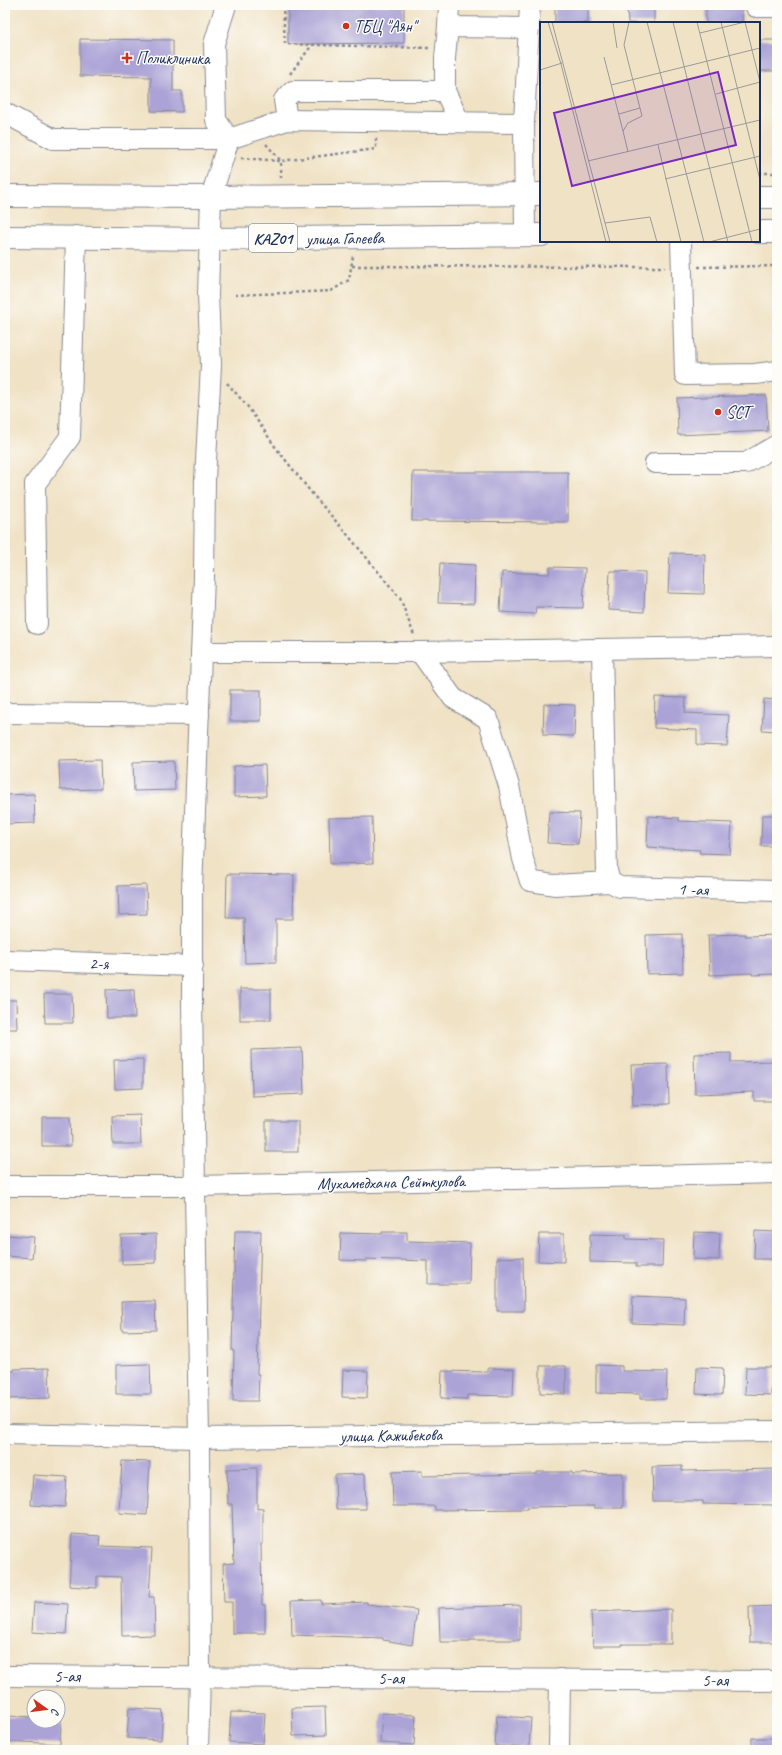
<svg xmlns="http://www.w3.org/2000/svg" width="782" height="1755" viewBox="0 0 782 1755" font-family="Caveat,sans-serif">
<rect width="100%" height="100%" fill="#fdfcf7"/>
<filter id="ink" filterUnits="userSpaceOnUse"><feTurbulence type="fractalNoise" baseFrequency=".025" numOctaves="2"/><feDisplacementMap in="SourceGraphic" scale="8" xChannelSelector="R" yChannelSelector="G"/><feConvolveMatrix kernelMatrix="1 2 1 2 8 2 1 2 1" color-interpolation-filters="sRGB"/></filter>
<filter id="wash" filterUnits="userSpaceOnUse"><feTurbulence type="fractalNoise" baseFrequency=".012" numOctaves="4" result="noise"/><feDisplacementMap in="SourceGraphic" scale="16" xChannelSelector="R" yChannelSelector="G"/><feGaussianBlur stdDeviation="0.9" result="paint"/><feColorMatrix in="noise" values="0 0 0 0 0 0 0 0 0 0 0 0 0 0 0 0 0 1.4 0 .05"/><feComposite in="paint" operator="in"/></filter>
<g filter="url(#wash)">
<rect width="100%" height="100%" fill="#f0e2c5"/>
<g id="blocks">
<!-- building -->
<g fill="#aba3d6">
<path d="M 288,5 L 404,5 L 404,43 L 288,44 Z"/>
<rect x="555" y="5" width="33" height="18"/>
<path d="M 627,5 L 654,5 L 654,23 L 628,23 Z"/>
<rect x="706" y="5" width="36" height="18"/>
<path d="M 80,39 L 173,40 L 173,91 L 182,91 L 182,112 L 151,111 L 151,77 L 80,76 Z"/>
<rect x="759" y="40" width="18" height="31"/>
<path d="M 766,395 L 768,431 L 678,435 L 677,398 Z"/>
<path d="M 413,472 L 568,472 L 568,522 L 412,521 Z"/>
<path d="M 670,553 L 705,554 L 704,594 L 668,593 Z"/>
<path d="M 440,563 L 475,565 L 474,604 L 438,603 Z"/>
<path d="M 550,567 L 585,568 L 583,608 L 536,607 L 535,614 L 500,612 L 502,572 L 549,574 Z"/>
<path d="M 610,571 L 645,572 L 644,612 L 608,610 Z"/>
<rect x="230" y="690" width="31" height="31"/>
<path d="M 655,697 L 686,698 L 685,713 L 729,715 L 727,746 L 697,745 L 697,730 L 654,728 Z"/>
<path d="M 764,699 L 777,700 L 777,731 L 762,730 Z"/>
<path d="M 544,704 L 575,705 L 574,736 L 543,735 Z"/>
<path d="M 100,760 L 101,789 L 60,790 L 59,761 Z"/>
<path d="M 174,761 L 175,790 L 134,791 L 133,762 Z"/>
<path d="M 265,765 L 266,796 L 234,797 L 234,766 Z"/>
<path d="M 34,794 L 35,823 L 5,824 L 5,795 Z"/>
<path d="M 549,812 L 580,813 L 578,844 L 547,843 Z"/>
<path d="M 762,815 L 777,815 L 777,846 L 761,846 Z"/>
<path d="M 648,816 L 679,818 L 679,821 L 732,823 L 730,854 L 699,853 L 700,850 L 647,847 Z"/>
<path d="M 372,817 L 373,863 L 330,864 L 329,818 Z"/>
<path d="M 227,874 L 294,875 L 293,919 L 276,919 L 276,962 L 245,963 L 244,918 L 226,918 Z"/>
<path d="M 146,885 L 147,914 L 119,915 L 118,886 Z"/>
<path d="M 682,934 L 683,973 L 647,974 L 646,935 Z"/>
<path d="M 745,934 L 745,936 L 777,935 L 777,974 L 752,975 L 752,973 L 710,975 L 708,935 Z"/>
<path d="M 134,989 L 135,1018 L 107,1018 L 106,990 Z"/>
<rect x="240" y="989" width="31" height="31"/>
<path d="M 44,994 L 72,994 L 73,1023 L 45,1023 Z"/>
<path d="M 5,1000 L 16,1000 L 17,1029 L 5,1029 Z"/>
<path d="M 302,1048 L 304,1094 L 252,1096 L 251,1050 Z"/>
<path d="M 731,1053 L 731,1062 L 777,1061 L 777,1101 L 754,1101 L 754,1092 L 695,1094 L 694,1054 Z"/>
<path d="M 143,1059 L 143,1088 L 115,1089 L 114,1060 Z"/>
<path d="M 668,1064 L 669,1104 L 633,1105 L 631,1065 Z"/>
<path d="M 140,1115 L 141,1144 L 113,1144 L 112,1116 Z"/>
<path d="M 42,1117 L 70,1117 L 71,1146 L 42,1146 Z"/>
<rect x="266" y="1121" width="32" height="31"/>
<path d="M 235,1231 L 261,1231 L 257,1374 L 259,1374 L 258,1401 L 233,1401 L 234,1351 L 232,1351 Z"/>
<path d="M 755,1231 L 777,1232 L 777,1259 L 754,1259 Z"/>
<path d="M 382,1232 L 407,1232 L 407,1241 L 470,1243 L 469,1284 L 428,1284 L 428,1261 L 366,1259 L 366,1261 L 340,1260 L 341,1233 L 382,1234 Z"/>
<path d="M 694,1232 L 720,1233 L 719,1260 L 693,1259 Z"/>
<path d="M 156,1234 L 156,1263 L 122,1264 L 121,1235 Z"/>
<path d="M 539,1234 L 564,1234 L 564,1262 L 538,1261 Z"/>
<path d="M 590,1234 L 626,1235 L 626,1239 L 663,1240 L 662,1267 L 636,1267 L 636,1263 L 590,1262 Z"/>
<path d="M 5,1235 L 34,1237 L 32,1258 L 5,1256 Z"/>
<path d="M 523,1257 L 524,1311 L 497,1311 L 497,1258 Z"/>
<path d="M 633,1296 L 685,1298 L 684,1325 L 632,1323 Z"/>
<path d="M 155,1301 L 156,1330 L 122,1331 L 121,1302 Z"/>
<path d="M 150,1364 L 151,1394 L 116,1394 L 116,1365 Z"/>
<path d="M 596,1365 L 622,1366 L 622,1371 L 667,1372 L 666,1399 L 640,1399 L 640,1394 L 596,1393 Z"/>
<path d="M 540,1366 L 566,1366 L 566,1394 L 540,1393 Z"/>
<path d="M 697,1367 L 723,1368 L 722,1395 L 696,1394 Z"/>
<path d="M 746,1367 L 772,1367 L 771,1395 L 745,1394 Z"/>
<path d="M 49,1368 L 50,1398 L 5,1399 L 5,1371 L 14,1371 L 14,1369 Z"/>
<path d="M 488,1368 L 514,1369 L 513,1396 L 467,1395 L 467,1399 L 441,1398 L 442,1371 L 488,1372 Z"/>
<path d="M 343,1370 L 368,1371 L 367,1398 L 342,1397 Z"/>
<path d="M 122,1461 L 150,1462 L 147,1515 L 119,1513 Z"/>
<path d="M 682,1466 L 682,1471 L 777,1469 L 777,1505 L 703,1504 L 703,1501 L 653,1501 L 652,1467 Z"/>
<path d="M 257,1468 L 257,1509 L 263,1508 L 263,1544 L 261,1544 L 262,1605 L 265,1605 L 265,1633 L 232,1633 L 232,1602 L 224,1602 L 223,1564 L 234,1563 L 232,1504 L 228,1504 L 227,1469 Z"/>
<path d="M 422,1471 L 422,1476 L 537,1474 L 537,1472 L 572,1472 L 572,1474 L 623,1473 L 623,1508 L 594,1508 L 594,1506 L 527,1507 L 527,1509 L 435,1510 L 435,1506 L 393,1506 L 392,1472 Z"/>
<path d="M 365,1474 L 366,1509 L 336,1509 L 335,1475 Z"/>
<path d="M 33,1475 L 67,1477 L 65,1507 L 31,1505 Z"/>
<path d="M 72,1534 L 100,1536 L 99,1546 L 152,1548 L 149,1597 L 154,1597 L 155,1635 L 122,1636 L 121,1577 L 97,1576 L 97,1588 L 69,1586 Z"/>
<path d="M 321,1600 L 321,1604 L 367,1602 L 367,1604 L 417,1610 L 412,1645 L 383,1640 L 383,1638 L 292,1635 L 291,1601 Z"/>
<path d="M 34,1602 L 68,1604 L 66,1634 L 32,1632 Z"/>
<path d="M 520,1605 L 520,1640 L 470,1640 L 470,1642 L 440,1642 L 439,1608 Z"/>
<path d="M 777,1606 L 777,1642 L 750,1642 L 749,1607 Z"/>
<path d="M 671,1609 L 671,1644 L 622,1644 L 622,1646 L 593,1646 L 591,1612 Z"/>
<path d="M 325,1707 L 326,1735 L 293,1736 L 292,1708 Z"/>
<path d="M 129,1708 L 163,1710 L 161,1740 L 127,1738 Z"/>
<path d="M 231,1712 L 265,1713 L 263,1744 L 229,1742 Z"/>
<path d="M 382,1713 L 416,1715 L 414,1745 L 380,1743 Z"/>
<path d="M 5,1716 L 34,1717 L 34,1721 L 61,1721 L 60,1744 L 5,1741 Z"/>
<path d="M 497,1716 L 531,1718 L 529,1748 L 495,1746 Z"/>
<rect x="752" y="1738" width="25" height="12"/>
</g>
</g>
</g>
<g filter="url(#ink)">
<use href="#blocks" fill-opacity="0" stroke="#868892" stroke-width="1"/>
<g fill="none" stroke-linecap="round" stroke-linejoin="round">
<!-- minor casing -->
<g stroke="#868892" stroke-width="22">
<g id="minor">
<path d="M 756,5 L 756,7 L 777,7"/>
<path d="M 448,27 L 449,5"/>
<path d="M 5,113 L 53,139 L 229,139 L 287,120 L 524,123"/>
<path d="M 287,120 L 284,100 L 293,91 L 445,91"/>
<path d="M 459,121 L 445,91 L 445,58 L 448,27 L 529,28"/>
<path d="M 525,235 L 524,123 L 530,5"/>
<path d="M 681,241 L 685,375 L 755,374 L 777,371"/>
<path d="M 655,463 L 746,463 L 777,445"/>
<path d="M 37,624 L 35,484 L 70,437 L 76,236"/>
<path d="M 602,649 L 607,871 L 610,882"/>
<path d="M 201,652 L 420,652 L 453,698 L 488,719 L 509,786 L 523,859 L 530,881 L 554,885 L 610,882 L 620,887 L 777,891"/>
<path d="M 420,652 L 777,646"/>
<path d="M 5,713 L 199,715"/>
<path d="M 5,960 L 193,966"/>
<path d="M 5,1186 L 196,1186 L 777,1173"/>
<path d="M 5,1434 L 199,1438 L 777,1431"/>
<path d="M 5,1676 L 777,1681"/>
<path d="M 198,1750 L 200,1676 L 199,1438 L 192,1002 L 192,890 L 204,577 L 205,480 L 211,365 L 208,295 L 211,197 L 229,139 L 216,120 L 214,44 L 226,5"/>
<path d="M 559,1750 L 560,1679"/>
</g>
</g>
<!-- highway casing -->
<g stroke="#868892" stroke-width="24">
<g id="highway">
<path d="M 5,196 L 211,197 L 541,194"/>
<path d="M 759,197 L 777,197"/>
<path d="M 759,232 L 777,232"/>
<path d="M 5,237 L 211,239 L 541,235"/>
</g>
</g>
<!-- path -->
<g stroke="#868892" stroke-width="2.5" stroke-dasharray="3 3" stroke-linecap="butt">
<path d="M 283,5 L 285,44 L 429,48"/>
<path d="M 290,74 L 312,45"/>
<path d="M 266,144 L 281,161 L 376,149 L 376,138"/>
<path d="M 241,158 L 281,161 L 281,178"/>
<path d="M 759,173 L 777,173"/>
<path d="M 352,266 L 665,267"/>
<path d="M 698,267 L 777,266"/>
<path d="M 235,295 L 331,291 L 349,280 L 353,256"/>
<path d="M 227,383 L 248,407 L 276,448 L 314,496 L 347,534 L 400,598 L 414,635"/>
</g>
<!-- minor -->
<use href="#minor" stroke="#fff" stroke-width="20"/>
<!-- highway -->
<use href="#highway" stroke="#fff" stroke-width="22"/>
</g>
</g>
<!-- markers -->
<g fill="#c8321e" stroke="#fdfcf7" stroke-width="1.5">
<circle cx="346" cy="26" r="4"/>
<path d="M125 52h4v4h4v4h-4v4h-4v-4h-4v-4h4z"/>
<circle cx="718" cy="412" r="4"/>
</g>
<g text-anchor="middle" stroke-width="3" stroke-linejoin="round" paint-order="stroke">
<!-- shield labels -->
<rect fill="#fdfcf7" stroke="#5f6c8c" stroke-width="1" x="249" y="224" width="48" height="28" rx="3"/>
<g font-size="16" font-weight="bold" fill="#1b2f5e">
<text x="273" y="244">KАZ01</text>
</g>
<!-- poi labels -->
<g font-size="17" fill="#1b2f5e" stroke="#fdfcf7" text-anchor="start">
<text x="354" y="32">ТБЦ "Аян"</text>
<text x="136" y="64">Поликлиника</text>
<text x="726" y="418">SCT</text>
</g>
<!-- street labels -->
<g font-size="17" fill="#1b2f5e" stroke="#fdfcf7">
<text transform="translate(345 238) rotate(-1)" y="6">улица Гапеева</text>
<text transform="translate(693 889) rotate(2)" y="6">1 -ая</text>
<text transform="translate(99 963) rotate(2)" y="6">2-я</text>
<text transform="translate(391 1182) rotate(-1)" y="6">Мухамедхана Сейткулова</text>
<text transform="translate(391 1435) rotate(-1)" y="6">улица Кажибекова</text>
<text x="67" y="1682">5-ая</text>
<text x="391" y="1684">5-ая</text>
<text x="715" y="1686">5-ая</text>
</g>
</g>
<!-- overview -->
<g transform="translate(540 22)">
<rect width="220" height="220" fill="#f0e2c5"/>
<path fill="none" stroke="#9b9a9c" stroke-width="1" d="M 8,0 L 21,42 L 66,220M 12,0 L 70,220M 73,0 L 77,26M 107,0 L 164,220M 133,0 L 188,220M 157,0 L 212,220M 181,0 L 220,158M 205,0 L 220,60M 160,11 L 205,0M 64,35 L 83,109M 0,48 L 22,41M 71,63 L 220,26M 176,72 L 220,60M 79,92 L 100,86M 118,123 L 141,220M 88,130 L 83,109 L 88,101 L 102,94 L 84,23 L 89,0M 48,139 L 220,98M 125,157 L 220,134M 65,201 L 110,195 L 117,220M 169,220 L 220,207"/>
<path fill="#7b2cbf" fill-opacity="0.15" stroke="#7b2cbf" stroke-width="2" d="M 178,50 L 196,123 L 32,164 L 14,91 Z"/>
<rect width="220" height="220" fill="none" stroke="#1b2f5e" stroke-width="2"/>
</g>
<!-- margin -->
<rect width="782" height="1755" fill="none" stroke="#fdfcf7" stroke-width="20"/>
<!-- north arrow -->
<g transform="translate(46 1709) rotate(104)"><circle r="19" fill="#fdfcf7" stroke="#a3aaba"/>
<path d="M0-3L7 15L0 10L-7 15Z" fill="#c8321e"/>
<text y="-6" font-size="11" font-weight="bold" text-anchor="middle" fill="#1b2f5e">С</text>
</g>
</svg>
